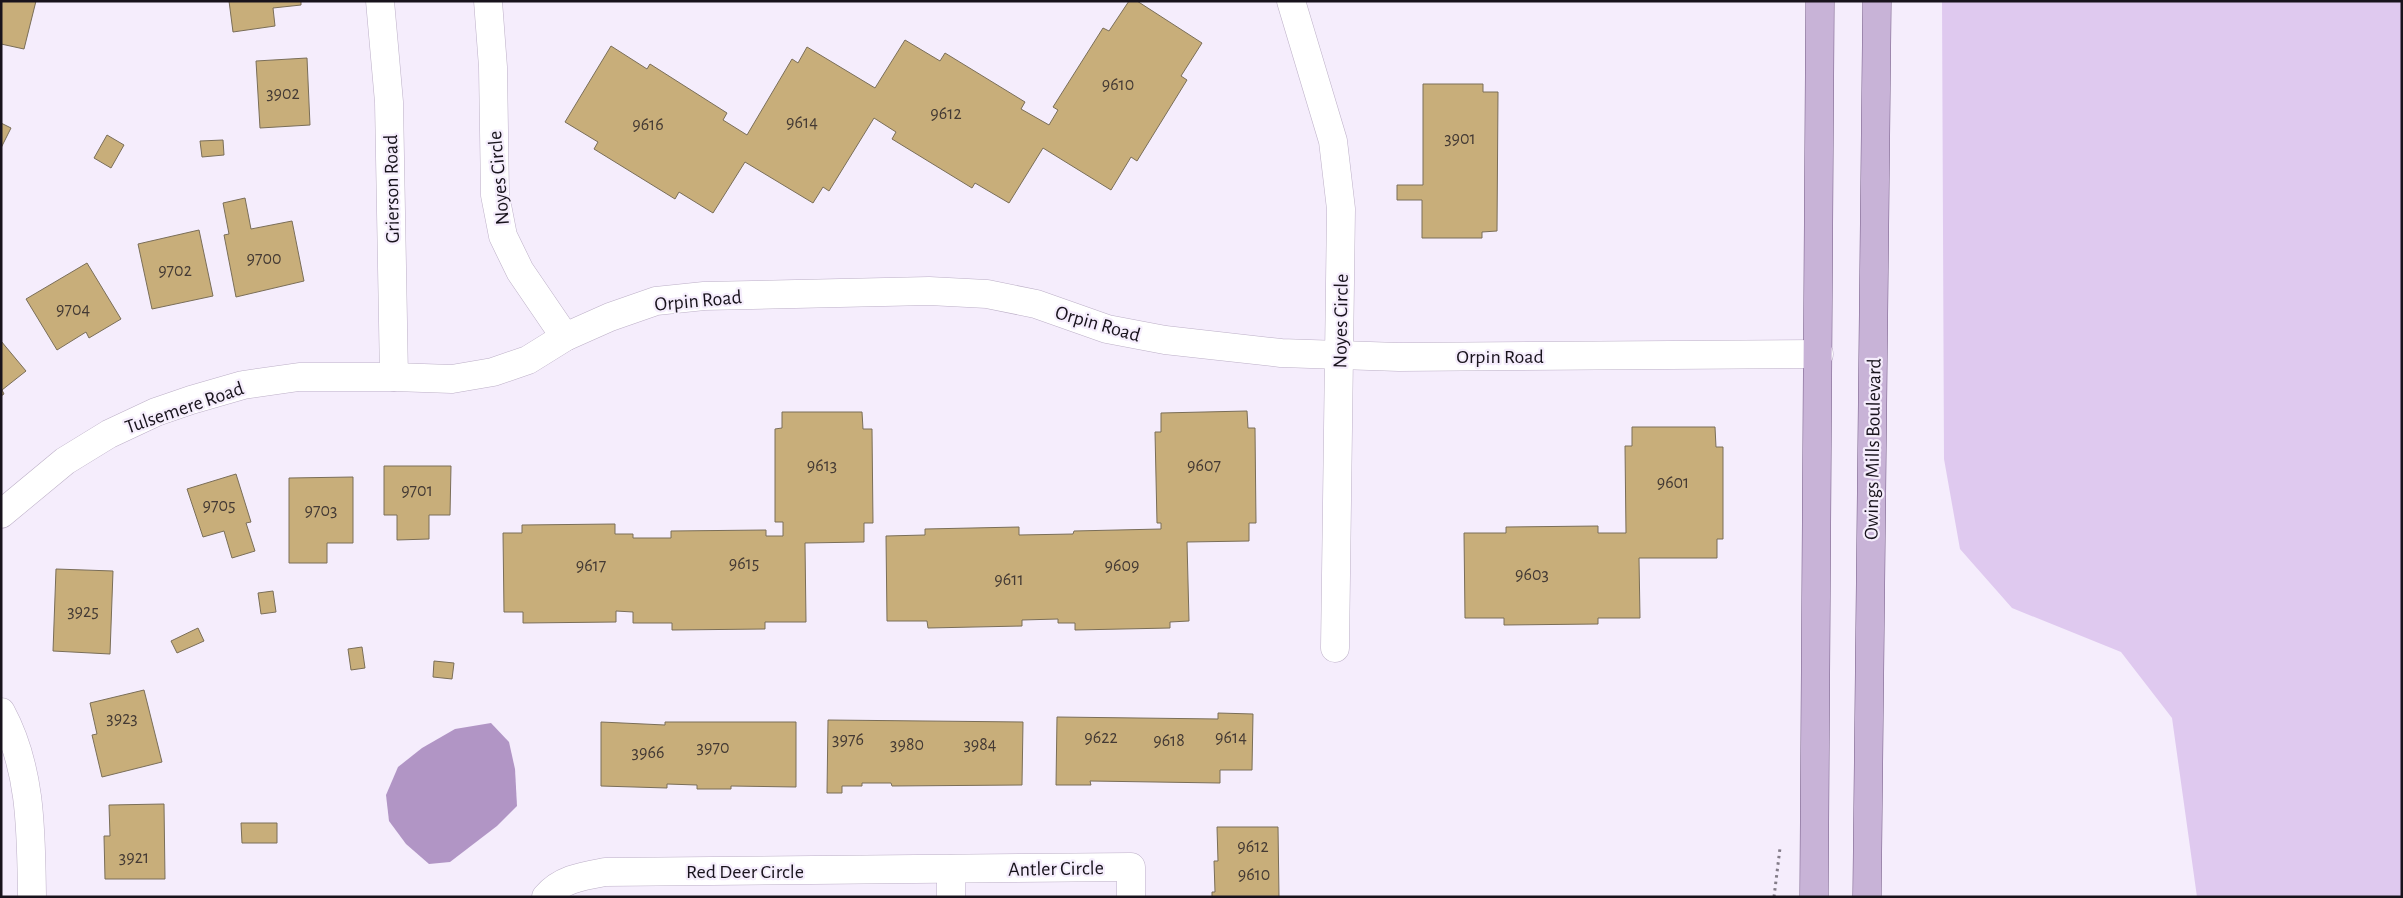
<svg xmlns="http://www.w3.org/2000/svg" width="2403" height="898" viewBox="0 0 2403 898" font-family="'Alegreya Sans',sans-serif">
<rect width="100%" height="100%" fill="#f5edfc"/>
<!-- green -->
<path fill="#dfc9ef" d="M 1942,1 L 2402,1 L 2402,897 L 2197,897 L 2172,718 L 2121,652 L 2012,608 L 1960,549 L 1944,459 Z"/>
<!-- water -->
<path fill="#b195c5" d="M 491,723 L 509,742 L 515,769 L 517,806 L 497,826 L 450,862 L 429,864 L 406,844 L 389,821 L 386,795 L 398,767 L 422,748 L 455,729 Z"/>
<!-- building -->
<g fill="#c8ae7a" stroke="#7a6e58">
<path d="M 1,1 L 36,1 L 24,49 L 1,44 Z"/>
<path d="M 229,1 L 301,1 L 301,5 L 273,8 L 275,26 L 233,32 Z"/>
<path d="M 1129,1 L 1137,1 L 1202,43 L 1181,76 L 1187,80 L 1137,161 L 1131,157 L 1111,190 L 1043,148 L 1009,203 L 975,183 L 972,188 L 892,139 L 896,132 L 874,118 L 829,191 L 823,187 L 813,203 L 745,162 L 713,213 L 679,192 L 675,199 L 594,149 L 598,142 L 565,122 L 611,46 L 647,69 L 650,64 L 727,113 L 723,120 L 747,135 L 792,59 L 798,63 L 807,47 L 875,88 L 905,40 L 940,61 L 945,53 L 1025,102 L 1021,109 L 1049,125 L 1058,110 L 1053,107 L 1103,28 L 1109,31 Z"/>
<path d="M 307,58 L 310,125 L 260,128 L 256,61 Z"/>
<path d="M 1423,84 L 1483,84 L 1483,92 L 1498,92 L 1497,231 L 1482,232 L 1482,238 L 1422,238 L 1422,200 L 1397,200 L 1397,185 L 1423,185 Z"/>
<path d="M 1,123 L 11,128 L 1,148 Z"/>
<path d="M 107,135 L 124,145 L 111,168 L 94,158 Z"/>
<path d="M 223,140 L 224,155 L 202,157 L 200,141 Z"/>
<path d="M 245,198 L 251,229 L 292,221 L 304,281 L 236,297 L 224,235 L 229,234 L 223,203 Z"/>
<path d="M 199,230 L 213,296 L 152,309 L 138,244 Z"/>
<path d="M 87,263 L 121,319 L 89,338 L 86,332 L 57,350 L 26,299 Z"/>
<path d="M 1,341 L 26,371 L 2,390 L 4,394 L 1,396 Z"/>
<path d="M 1247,411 L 1248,428 L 1255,428 L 1256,523 L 1249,523 L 1249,541 L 1187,542 L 1189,621 L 1170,622 L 1170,628 L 1075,630 L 1075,623 L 1058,623 L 1058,619 L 1022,620 L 1022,626 L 928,628 L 927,621 L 887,621 L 886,536 L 925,535 L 925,529 L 1019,527 L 1019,535 L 1073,534 L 1074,531 L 1161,529 L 1161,523 L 1157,523 L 1155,432 L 1161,432 L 1161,413 Z"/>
<path d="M 782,412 L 862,412 L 863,429 L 872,429 L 873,523 L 864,523 L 864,542 L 805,543 L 806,622 L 765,622 L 765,629 L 672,630 L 672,623 L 633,623 L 633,612 L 616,611 L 616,622 L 523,623 L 523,612 L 504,612 L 503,533 L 522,533 L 522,525 L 615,524 L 615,534 L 633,534 L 633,538 L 671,538 L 671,531 L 766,530 L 766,536 L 783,536 L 783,522 L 775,522 L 775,429 L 782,428 Z"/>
<path d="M 1632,427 L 1715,427 L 1716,447 L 1723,447 L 1723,539 L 1717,539 L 1717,558 L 1639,558 L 1640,618 L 1598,618 L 1598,624 L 1504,625 L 1504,618 L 1465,618 L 1464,533 L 1506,533 L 1506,527 L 1598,526 L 1598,533 L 1626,533 L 1625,446 L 1632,446 Z"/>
<path d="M 384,466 L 451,466 L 450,515 L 429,515 L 429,539 L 397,540 L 397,515 L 384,515 Z"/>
<path d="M 236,474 L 251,522 L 246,523 L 255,551 L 232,558 L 224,531 L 203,537 L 187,489 Z"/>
<path d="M 353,477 L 353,543 L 327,543 L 327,563 L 289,563 L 289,478 Z"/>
<path d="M 56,569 L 113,571 L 110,654 L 53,651 Z"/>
<path d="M 273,591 L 276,612 L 261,614 L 258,593 Z"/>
<path d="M 198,628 L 204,641 L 177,653 L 171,641 Z"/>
<path d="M 362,647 L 365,668 L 351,670 L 348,649 Z"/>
<path d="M 434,661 L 454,663 L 452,679 L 433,677 Z"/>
<path d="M 144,690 L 162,762 L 102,777 L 92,735 L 97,734 L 90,703 Z"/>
<path d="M 1218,713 L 1253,714 L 1252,770 L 1220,770 L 1220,783 L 1090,781 L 1091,785 L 1056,785 L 1057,717 L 1218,719 Z"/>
<path d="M 828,720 L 1023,722 L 1022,785 L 892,786 L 891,783 L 862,783 L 862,786 L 842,786 L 842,793 L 827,793 Z"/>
<path d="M 601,722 L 665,725 L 665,722 L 796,722 L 796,787 L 731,786 L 731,789 L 697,789 L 697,785 L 667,784 L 667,788 L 601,786 Z"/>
<path d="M 164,804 L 165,879 L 105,879 L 104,836 L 110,836 L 109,805 Z"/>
<path d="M 241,823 L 277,823 L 277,843 L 242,843 Z"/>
<path d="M 1217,827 L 1278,827 L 1279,897 L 1212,897 L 1212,892 L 1215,892 L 1214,861 L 1218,861 Z"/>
</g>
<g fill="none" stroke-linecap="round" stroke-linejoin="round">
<!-- street casing -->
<g stroke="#bcafc7" stroke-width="29">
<g id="street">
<path d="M 380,1 L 389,102 L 394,377"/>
<path d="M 488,1 L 493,67 L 495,195 L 503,236 L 520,271 L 565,337"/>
<path d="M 1291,1 L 1333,141 L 1341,209 L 1335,648"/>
<path d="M 1,514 L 65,461 L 109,434 L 156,412 L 191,400 L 243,385 L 299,377 L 394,377 L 452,379 L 493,372 L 528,360 L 565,337 L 610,317 L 656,301 L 704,296 L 929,291 L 987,294 L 1036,304 L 1107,329 L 1165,340 L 1281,353 L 1399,357 L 1819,354"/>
<path d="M 1,712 C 32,769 31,834 32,897"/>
<path d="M 951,869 L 951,897"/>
<path d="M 546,897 C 561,879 583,876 605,872 L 1131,867 L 1131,897"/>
</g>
</g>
<!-- primary casing -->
<g stroke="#735a85" stroke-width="29">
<g id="primary">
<path d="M 1814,897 L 1820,1"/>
<path d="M 1867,897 L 1877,1"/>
</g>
</g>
<!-- path -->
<path stroke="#837c88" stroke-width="3" stroke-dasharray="2.5 4" stroke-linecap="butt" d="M 1774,897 L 1780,848"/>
<!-- street -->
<use href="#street" stroke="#fff" stroke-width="28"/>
<!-- primary -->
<use href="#primary" stroke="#c8b3d7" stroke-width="28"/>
</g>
<g text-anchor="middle" stroke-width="4.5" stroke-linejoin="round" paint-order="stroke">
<!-- number labels -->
<g font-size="18" fill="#443a34">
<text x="1118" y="90">9610</text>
<text x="283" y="99">3902</text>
<text x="946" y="119">9612</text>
<text x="802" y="128">9614</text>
<text x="648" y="130">9616</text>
<text x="1460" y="144">3901</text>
<text x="264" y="264">9700</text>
<text x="175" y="276">9702</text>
<text x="73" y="315">9704</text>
<text x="822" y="471">9613</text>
<text x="1204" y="471">9607</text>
<text x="1673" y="488">9601</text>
<text x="417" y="496">9701</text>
<text x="219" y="511">9705</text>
<text x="321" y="516">9703</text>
<text x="744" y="569">9615</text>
<text x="591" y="571">9617</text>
<text x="1122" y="571">9609</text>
<text x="1532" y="580">9603</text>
<text x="1009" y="585">9611</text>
<text x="83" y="617">3925</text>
<text x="122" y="724">3923</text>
<text x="1101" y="743">9622</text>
<text x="1231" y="743">9614</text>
<text x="848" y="745">3976</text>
<text x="1169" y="746">9618</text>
<text x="907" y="750">3980</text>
<text x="980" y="750">3984</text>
<text x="713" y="753">3970</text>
<text x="648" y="758">3966</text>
<text x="1253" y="852">9612</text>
<text x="134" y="863">3921</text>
<text x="1254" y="880">9610</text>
</g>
<!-- street labels -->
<g font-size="20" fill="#18131c" stroke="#f5edfc">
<text transform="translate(498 178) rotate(-95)" y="7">Noyes Circle</text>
<text transform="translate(391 189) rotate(-91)" y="7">Grierson Road</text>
<text transform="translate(698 300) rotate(-5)" y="7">Orpin Road</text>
<text transform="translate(1340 321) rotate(-89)" y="7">Noyes Circle</text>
<text transform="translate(1098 323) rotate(16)" y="7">Orpin Road</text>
<text x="1500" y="363">Orpin Road</text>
<text transform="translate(184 407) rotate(-19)" y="7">Tulsemere Road</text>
<text transform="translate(1872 449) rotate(-89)" y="7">Owings Mills Boulevard</text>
<text transform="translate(1056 868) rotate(-1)" y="7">Antler Circle</text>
<text x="745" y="878">Red Deer Circle</text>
</g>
</g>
<!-- border -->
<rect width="2403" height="898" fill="none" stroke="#18131c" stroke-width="5"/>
</svg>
